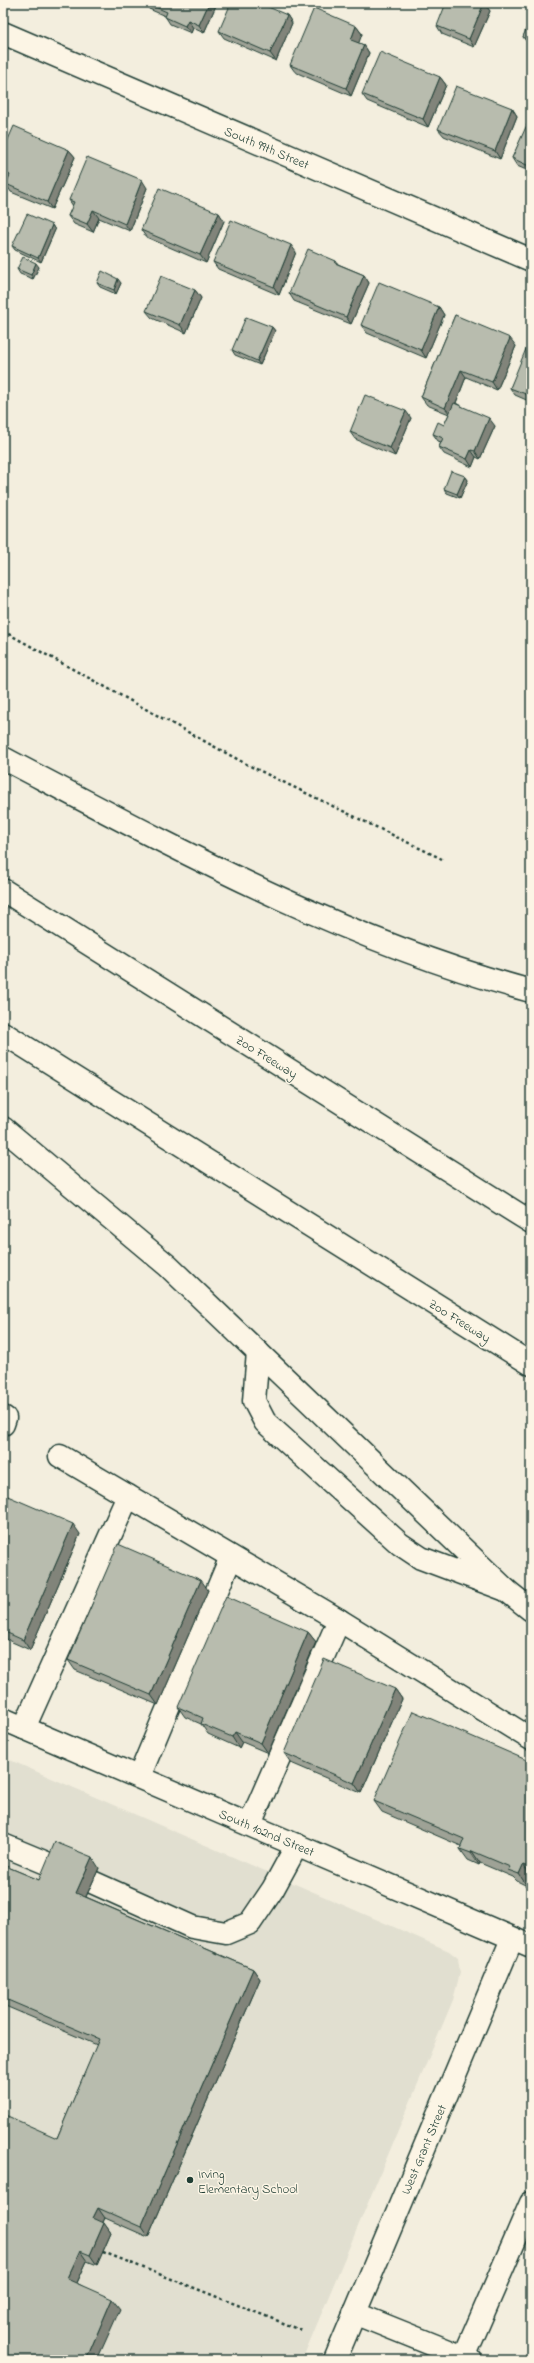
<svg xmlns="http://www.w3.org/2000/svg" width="534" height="2363" viewBox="0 0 534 2363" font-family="'Indie Flower',sans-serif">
<rect width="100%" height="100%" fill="#f3eede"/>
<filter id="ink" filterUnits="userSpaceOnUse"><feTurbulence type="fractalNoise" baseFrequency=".025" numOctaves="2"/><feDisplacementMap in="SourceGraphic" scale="8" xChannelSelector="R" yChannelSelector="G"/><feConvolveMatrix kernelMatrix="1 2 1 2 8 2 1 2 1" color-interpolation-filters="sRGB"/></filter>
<g filter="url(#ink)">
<!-- built -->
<path fill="#e1dfd0" d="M 3,1757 L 449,1951 L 458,1958 L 460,1973 L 453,2000 L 302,2360 L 3,2360 Z"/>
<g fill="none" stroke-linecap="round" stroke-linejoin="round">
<!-- minor casing -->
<g stroke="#1f3d34" stroke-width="25">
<g id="minor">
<path d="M 3,33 L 531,260"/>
<path d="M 258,1352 L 254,1401 L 265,1422 L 400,1544 L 421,1558 L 506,1590"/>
<path d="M 3,1417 L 5,1418 L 3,1424"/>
<path d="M 60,1456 L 339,1620 L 531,1739"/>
<path d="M 3,1719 L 531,1946"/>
<path d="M 24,1728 L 128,1496"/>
<path d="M 139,1777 L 231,1557"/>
<path d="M 250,1824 L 339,1620"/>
<path d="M 3,1845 L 56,1867"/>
<path d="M 92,1882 L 192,1927 L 226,1933 L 250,1923 L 273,1889 L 297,1845"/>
<path d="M 354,2313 L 471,2360"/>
<path d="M 464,2357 L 531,2203"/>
<path d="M 335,2360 L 512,1939"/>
</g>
</g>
<!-- highway casing -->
<g stroke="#1f3d34" stroke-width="25">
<g id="highway">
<path d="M 3,758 C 173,847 344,941 531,991"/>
<path d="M 3,890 L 531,1222"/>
<path d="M 3,1033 L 531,1364"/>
<path d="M 3,1128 L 168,1266 L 506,1590 L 531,1610"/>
</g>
</g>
<!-- path -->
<g stroke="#1f3d34" stroke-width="2.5" stroke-dasharray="3 3" stroke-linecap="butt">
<path d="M 3,631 L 248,765 L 442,859"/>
<path d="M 103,2252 L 301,2330"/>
</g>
<!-- minor -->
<use href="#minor" stroke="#fcf5e5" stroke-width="22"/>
<!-- highway -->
<use href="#highway" stroke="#fcf5e5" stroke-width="22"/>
</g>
<!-- wall -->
<g fill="#9ea296" stroke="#1f3d34">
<path d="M 144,3 L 217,3 L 204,33 L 193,28 L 191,33 L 170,24 L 165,16 L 149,9 Z"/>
<path d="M 484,3 L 490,11 L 474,47 L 442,34 L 437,26 Z"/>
<path d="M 287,15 L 292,23 L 276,61 L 224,38 L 219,31 Z"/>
<path d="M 531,17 L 531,44 L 526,41 L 523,37 Z"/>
<path d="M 356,26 L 362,34 L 358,43 L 364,45 L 369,53 L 351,96 L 295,72 L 290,65 Z"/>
<path d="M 440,77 L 446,85 L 428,127 L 367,101 L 362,94 Z"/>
<path d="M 512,108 L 517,116 L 500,159 L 444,136 L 438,129 Z"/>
<path d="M 531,118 L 531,172 L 517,166 L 512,158 Z"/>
<path d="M 69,150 L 75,157 L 52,209 L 11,192 L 6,184 L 8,179 L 3,177 L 3,151 Z"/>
<path d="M 147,188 L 130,231 L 99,218 L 93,232 L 74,224 L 68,216 L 73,206 L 69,200 Z"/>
<path d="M 219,213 L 224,221 L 206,263 L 146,237 L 141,230 Z"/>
<path d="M 52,225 L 55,230 L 41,262 L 15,250 L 12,246 Z"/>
<path d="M 296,252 L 279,295 L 218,269 L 213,262 Z"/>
<path d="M 336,261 L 338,264 L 364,275 L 369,283 L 351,324 L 294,301 L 289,293 Z"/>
<path d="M 39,267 L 33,279 L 20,274 L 17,269 Z"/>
<path d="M 97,283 L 121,283 L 116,294 L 100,287 Z"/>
<path d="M 195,290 L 201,298 L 186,333 L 152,318 L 146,311 Z"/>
<path d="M 439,307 L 444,315 L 426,358 L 367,333 L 361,325 Z"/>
<path d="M 455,315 L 516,346 L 497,390 L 466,377 L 456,403 L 495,426 L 480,459 L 476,457 L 472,467 L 444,454 L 439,447 L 441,442 L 438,441 L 433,434 L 444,425 L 449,414 L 427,405 L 421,397 Z"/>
<path d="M 272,327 L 275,331 L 260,365 L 235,355 L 232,350 Z"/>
<path d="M 531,346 L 531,402 L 515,395 L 510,388 Z"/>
<path d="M 411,418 L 395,456 L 355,439 L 350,432 Z"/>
<path d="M 465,476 L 468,480 L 460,498 L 447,493 L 444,489 Z"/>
<path d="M 3,1494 L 80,1534 L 30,1650 L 3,1638 Z"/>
<path d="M 208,1590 L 158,1705 L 75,1670 L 68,1660 Z"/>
<path d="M 308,1632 L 316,1642 L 268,1753 L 242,1742 L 239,1748 L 208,1734 L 201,1724 L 185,1717 L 178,1707 Z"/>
<path d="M 395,1689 L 402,1699 L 361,1793 L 291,1763 L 284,1753 Z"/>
<path d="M 531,1762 L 531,1876 L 527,1886 L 517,1881 L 513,1877 L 480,1863 L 479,1865 L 468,1860 L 460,1849 L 461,1846 L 382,1812 L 374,1801 Z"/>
<path d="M 3,1865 L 39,1880 L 99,1868 L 86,1897 L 253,1969 L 260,1979 L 148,2237 L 105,2218 L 103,2222 L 111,2233 L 97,2265 L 87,2261 L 77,2283 L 120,2309 L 3,2360 L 57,2138 L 97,2045 L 3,2005 Z"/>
</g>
<!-- shaded-wall -->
<g fill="#81847a" stroke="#1f3d34">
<path d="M 209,3 L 217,3 L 204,33 L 199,25 Z"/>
<path d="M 484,3 L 490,11 L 474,47 L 469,39 Z"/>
<path d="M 287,15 L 292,23 L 276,61 L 270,53 Z"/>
<path d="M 188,20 L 193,28 L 191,33 L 185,26 Z"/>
<path d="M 356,26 L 362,34 L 357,48 L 351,40 Z"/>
<path d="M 364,45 L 369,53 L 351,96 L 346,88 Z"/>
<path d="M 440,77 L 446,85 L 428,127 L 423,119 Z"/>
<path d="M 512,108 L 517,116 L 500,159 L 495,151 Z"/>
<path d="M 69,150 L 75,157 L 52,209 L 47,202 Z"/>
<path d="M 142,180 L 147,188 L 130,231 L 125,224 Z"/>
<path d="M 93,210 L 99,218 L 93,232 L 87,224 Z"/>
<path d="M 219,213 L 224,221 L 206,263 L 200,255 Z"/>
<path d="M 52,225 L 55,230 L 41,262 L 38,258 Z"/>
<path d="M 291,245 L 296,252 L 279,295 L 274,287 Z"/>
<path d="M 36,263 L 39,267 L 33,279 L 31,275 Z"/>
<path d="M 364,275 L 369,283 L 351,324 L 346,317 Z"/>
<path d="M 118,279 L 121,283 L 116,294 L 114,290 Z"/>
<path d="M 195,290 L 201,298 L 186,333 L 180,325 Z"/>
<path d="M 439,307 L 444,315 L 426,358 L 421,350 Z"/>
<path d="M 272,327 L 275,331 L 260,365 L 257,361 Z"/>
<path d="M 510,338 L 516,346 L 497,390 L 492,382 Z"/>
<path d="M 461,370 L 466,377 L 451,415 L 445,408 Z"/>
<path d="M 406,411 L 411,418 L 395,456 L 390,448 Z"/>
<path d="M 489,418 L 495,426 L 480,459 L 475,451 Z"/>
<path d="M 471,450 L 476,457 L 472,467 L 467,459 Z"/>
<path d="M 465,476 L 468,480 L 460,498 L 457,494 Z"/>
<path d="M 73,1524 L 80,1534 L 30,1650 L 23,1640 Z"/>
<path d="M 201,1580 L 208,1590 L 158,1705 L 151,1695 Z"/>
<path d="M 308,1632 L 316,1642 L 268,1753 L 261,1743 Z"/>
<path d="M 395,1689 L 402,1699 L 361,1793 L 354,1783 Z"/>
<path d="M 235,1732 L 242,1742 L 239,1748 L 232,1737 Z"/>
<path d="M 472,1851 L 480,1863 L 479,1865 L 471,1853 Z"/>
<path d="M 92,1857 L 99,1868 L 83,1903 L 76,1893 Z"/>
<path d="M 523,1865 L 531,1876 L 527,1886 L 519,1874 Z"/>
<path d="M 253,1969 L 260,1979 L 148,2237 L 141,2227 Z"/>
<path d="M 98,2208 L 105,2218 L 100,2228 L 93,2218 Z"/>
<path d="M 104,2223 L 111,2233 L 97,2265 L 90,2255 Z"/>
<path d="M 80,2251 L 87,2261 L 74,2289 L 67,2279 Z"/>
<path d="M 112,2299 L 120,2309 L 97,2360 L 86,2360 Z"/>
</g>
<!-- building -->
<g fill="#b8bcae" stroke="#1f3d34">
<path d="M 146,3 L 209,3 L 199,25 L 188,20 L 185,26 L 165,17 L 167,12 Z"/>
<path d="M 231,3 L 259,3 L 287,15 L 270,53 L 219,31 Z"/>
<path d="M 446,3 L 484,3 L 469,39 L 437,26 Z"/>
<path d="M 314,8 L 356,26 L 351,40 L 364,45 L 346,88 L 290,65 Z"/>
<path d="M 531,17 L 531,41 L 523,37 Z"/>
<path d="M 380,52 L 440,77 L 423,119 L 362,94 Z"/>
<path d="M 456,86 L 512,108 L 495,151 L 438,129 Z"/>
<path d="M 530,118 L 531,118 L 531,167 L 512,158 Z"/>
<path d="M 14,126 L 69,150 L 47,202 L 6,184 L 10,175 L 3,172 L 3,151 Z"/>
<path d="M 87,157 L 142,180 L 125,224 L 93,210 L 87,224 L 68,216 L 74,202 L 69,200 Z"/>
<path d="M 159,188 L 219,213 L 200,255 L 141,230 Z"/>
<path d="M 27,214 L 52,225 L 38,258 L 12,246 Z"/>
<path d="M 231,220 L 291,245 L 274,287 L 213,262 Z"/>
<path d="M 308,249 L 336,261 L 335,263 L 364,275 L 346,317 L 289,293 Z"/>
<path d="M 23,257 L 36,263 L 31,275 L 17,269 Z"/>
<path d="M 102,271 L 118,279 L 114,290 L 97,283 Z"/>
<path d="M 161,276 L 195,290 L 180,325 L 146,311 Z"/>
<path d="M 379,282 L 439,307 L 421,350 L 361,325 Z"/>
<path d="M 455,315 L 510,338 L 492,382 L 461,370 L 445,408 L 421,397 Z"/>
<path d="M 246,317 L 272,327 L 257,361 L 232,350 Z"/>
<path d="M 528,344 L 531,346 L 531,396 L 510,388 Z"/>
<path d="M 365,395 L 406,411 L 390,448 L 350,432 Z"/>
<path d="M 454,403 L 489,418 L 475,451 L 471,450 L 467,459 L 439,447 L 443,438 L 433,434 L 438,422 L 444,425 Z"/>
<path d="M 451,471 L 465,476 L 457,494 L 444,489 Z"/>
<path d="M 3,1494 L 73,1524 L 23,1640 L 3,1631 Z"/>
<path d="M 118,1544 L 201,1580 L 151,1695 L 68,1660 Z"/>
<path d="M 226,1596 L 308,1632 L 261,1743 L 235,1732 L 232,1737 L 201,1724 L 203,1718 L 178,1707 Z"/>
<path d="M 324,1659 L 395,1689 L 354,1783 L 284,1753 Z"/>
<path d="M 413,1711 L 531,1762 L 531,1868 L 523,1865 L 519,1874 L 508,1870 L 510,1867 L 472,1851 L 471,1853 L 460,1849 L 464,1839 L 374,1801 Z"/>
<path d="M 55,1842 L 92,1857 L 76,1893 L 253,1969 L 141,2227 L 98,2208 L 93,2218 L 104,2223 L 90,2255 L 80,2251 L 67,2279 L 112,2299 L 86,2360 L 3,2360 L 3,2114 L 57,2138 L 99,2039 L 3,1998 L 3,1865 L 39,1880 Z"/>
</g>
</g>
<!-- markers -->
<circle fill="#1f3d34" stroke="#fcf5e5" stroke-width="1.5" cx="190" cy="2180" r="4"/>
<g text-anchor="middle" stroke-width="3" stroke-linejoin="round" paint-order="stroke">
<!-- street labels -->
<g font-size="13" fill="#1f3d34" stroke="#fcf5e5">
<text transform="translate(267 147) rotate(23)" y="5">South 99th Street</text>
<text transform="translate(267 1056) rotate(32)" y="5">Zoo Freeway</text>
<text transform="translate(460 1320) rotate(32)" y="5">Zoo Freeway</text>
<text transform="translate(267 1832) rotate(23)" y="5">South 102nd Street</text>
<text transform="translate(423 2149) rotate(-67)" y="5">West Grant Street</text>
</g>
<!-- poi labels -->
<g font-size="13" fill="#1f3d34" stroke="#fcf5e5" text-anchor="start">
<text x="198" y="2178">Irving<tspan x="198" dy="15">Elementary School</tspan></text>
</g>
</g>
<!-- margin -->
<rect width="534" height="2363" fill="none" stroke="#fcf5e5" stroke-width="16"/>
<rect x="8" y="8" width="518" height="2347" fill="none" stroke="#1f3d34" stroke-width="1.5" filter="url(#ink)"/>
</svg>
